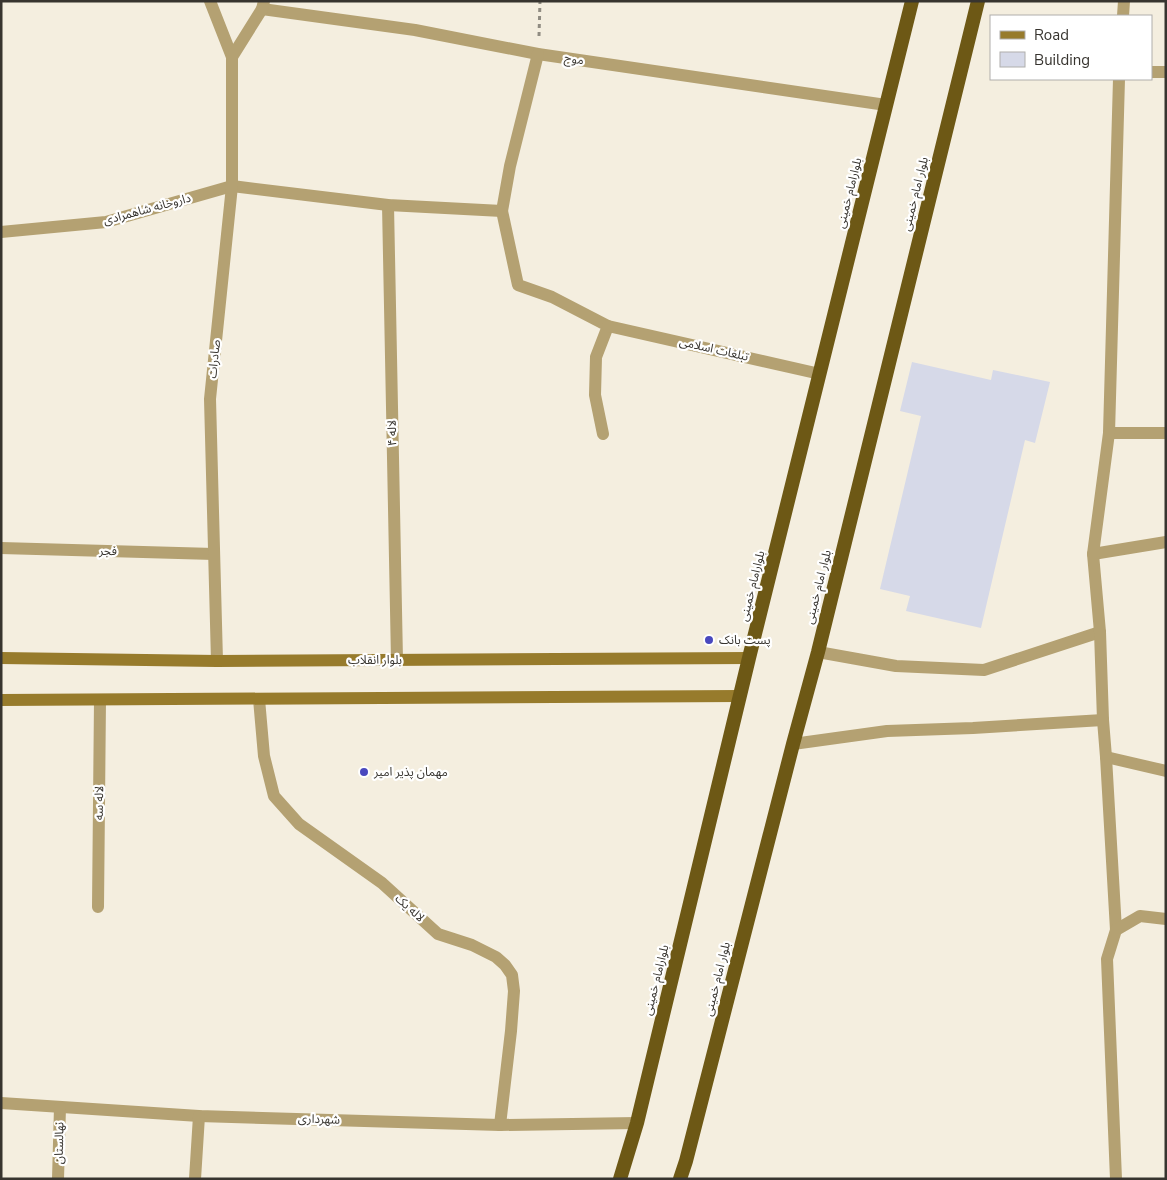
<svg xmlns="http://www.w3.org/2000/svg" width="1167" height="1180" viewBox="0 0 1167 1180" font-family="'Nunito Sans','Noto Sans Arabic',sans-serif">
<rect width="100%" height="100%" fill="#f4eedf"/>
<!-- building -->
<path fill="#d6d9e8" d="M 912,362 L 991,380 L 993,370 L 1050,382 L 1035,443 L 1025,440 L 981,628 L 906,611 L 910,596 L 880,589 L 921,416 L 900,411 Z"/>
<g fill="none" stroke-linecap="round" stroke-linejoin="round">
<!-- path -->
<path stroke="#908c82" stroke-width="3" stroke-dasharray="4 4" stroke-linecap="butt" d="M 539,36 L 540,1"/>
<!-- service -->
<g stroke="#b4a172" stroke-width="12">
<path d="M 1123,16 L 1124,1"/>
<path d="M 1151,72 L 1166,72"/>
<path d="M 1109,433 L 1166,433"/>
<path d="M 1093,554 L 1166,542"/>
<path d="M 818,652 L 896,666 L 984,670 L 1100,632"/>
<path d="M 793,744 L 887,731 L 973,728 L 1103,720"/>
<path d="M 1106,757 L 1166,771"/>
<path d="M 1116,930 L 1106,757 L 1103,720 L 1100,632 L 1093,554 L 1109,433 L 1119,79"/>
<path d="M 1116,1179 L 1107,959 L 1116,930 L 1140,916 L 1166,919"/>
</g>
<!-- minor -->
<g stroke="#b4a172" stroke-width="12">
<path d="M 210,1 L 232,57"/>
<path d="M 262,9 L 415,30 L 538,54 L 886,105"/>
<path d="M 388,205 L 397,660"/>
<path d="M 502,211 L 518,285 L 552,297 L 608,326 L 596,357 L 595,395 L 603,434"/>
<path d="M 1,232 L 106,222 L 232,186 L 388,205 L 502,211 L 510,166 L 538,54"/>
<path d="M 608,326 L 820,374"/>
<path d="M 1,548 L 214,554"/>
<path d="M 217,661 L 210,399 L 232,186 L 232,57 L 262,9 L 264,1"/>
<path d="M 259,699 L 264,756 L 274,796 L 299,824 L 382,883 L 438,934 L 472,945 L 496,957 L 505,965 L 512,975 L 514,991 L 511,1031 L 500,1125"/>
<path d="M 98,907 L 100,700"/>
<path d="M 1,1103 L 199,1116 L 500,1125 L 637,1123"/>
<path d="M 58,1179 L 60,1107"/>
<path d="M 195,1179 L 199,1116"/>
</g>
<!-- secondary -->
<g stroke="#977b2c" stroke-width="12">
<path d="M 1,658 L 217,661 L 749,658"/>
<path d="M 1,700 L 740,696"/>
</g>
<!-- trunk -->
<g stroke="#6d5815" stroke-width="14">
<path d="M 620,1179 L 637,1123 L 749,658 L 912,1"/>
<path d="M 680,1179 L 686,1161 L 793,744 L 818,652 L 978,1"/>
</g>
</g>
<!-- markers -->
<g fill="#4948be" stroke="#fff" stroke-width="2">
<circle cx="709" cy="640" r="5"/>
<circle cx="364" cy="772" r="5"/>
</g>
<g text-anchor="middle" stroke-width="4.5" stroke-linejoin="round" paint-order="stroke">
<!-- street labels -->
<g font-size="12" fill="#37342f" stroke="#fff">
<text transform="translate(574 59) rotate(8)" y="4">موج</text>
<text transform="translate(849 193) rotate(-76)" y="4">بلوارامام خمینی</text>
<text transform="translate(915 194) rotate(-76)" y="4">بلوار امام خمینی</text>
<text transform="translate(147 209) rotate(-15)" y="4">داروخانه شاهمرادی</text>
<text transform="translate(714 349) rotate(13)" y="4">تبلغات اسلامی</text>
<text transform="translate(214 359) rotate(-84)" y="4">صادرات</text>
<text transform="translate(392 433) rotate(-91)" y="4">لاله ۴</text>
<text transform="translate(108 551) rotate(1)" y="4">فجر</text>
<text transform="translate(752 586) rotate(-76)" y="4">بلوارامام خمینی</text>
<text transform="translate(818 587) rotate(-76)" y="4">بلوار امام خمینی</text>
<text x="375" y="664">بلوار انقلاب</text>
<text transform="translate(99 803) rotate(-89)" y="4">لاله سه</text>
<text transform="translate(410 908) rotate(42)" y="4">لاله یک</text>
<text transform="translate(717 979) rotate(-76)" y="4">بلوار امام خمینی</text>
<text transform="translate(656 980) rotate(-76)" y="4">بلوارامام خمینی</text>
<text transform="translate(319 1119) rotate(2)" y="4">شهرداری</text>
<text transform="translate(59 1143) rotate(-89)" y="4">نهالستان</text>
</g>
<!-- poi labels -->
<g font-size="12" fill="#37342f" stroke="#fff" text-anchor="start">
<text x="719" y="644">پست بانک</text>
<text x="374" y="776">مهمان پذیر امیر</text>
</g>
</g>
<!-- border -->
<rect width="1167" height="1180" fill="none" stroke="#37342f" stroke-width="5"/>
<!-- legend -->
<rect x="990" y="15" width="162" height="65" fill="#ffffff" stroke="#afaeac"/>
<rect x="1000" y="31" width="25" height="8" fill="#977b2c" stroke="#afaeac"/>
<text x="1034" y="40" font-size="15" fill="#37342f">Road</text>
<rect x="1000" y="52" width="25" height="15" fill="#d6d9e8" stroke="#afaeac"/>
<text x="1034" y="65" font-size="15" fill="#37342f">Building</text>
</svg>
